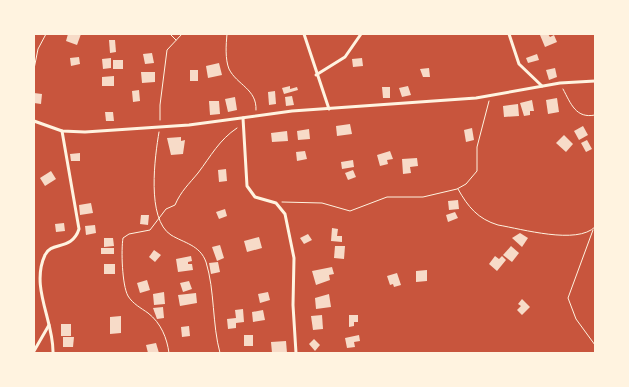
<svg xmlns="http://www.w3.org/2000/svg" width="629" height="387" viewBox="0 0 629 387" font-family="'Roboto Serif',serif">
<rect width="100%" height="100%" fill="#c8553d"/>
<!-- building -->
<g fill="#f7dbc8">
<path d="M 68,34 L 81,34 L 77,45 L 66,41 Z"/>
<path d="M 548,34 L 550,37 L 554,35 L 557,42 L 545,47 L 540,35 Z"/>
<path d="M 109,40 L 115,40 L 116,52 L 110,53 Z"/>
<path d="M 152,53 L 154,63 L 145,64 L 143,54 Z"/>
<path d="M 537,54 L 539,60 L 528,63 L 526,58 Z"/>
<path d="M 79,57 L 80,64 L 71,66 L 70,58 Z"/>
<path d="M 111,58 L 111,68 L 103,69 L 102,59 Z"/>
<path d="M 362,58 L 363,66 L 353,67 L 352,59 Z"/>
<rect x="113" y="60" width="10" height="9"/>
<path d="M 219,63 L 222,75 L 208,78 L 206,66 Z"/>
<path d="M 429,68 L 430,77 L 423,77 L 420,69 Z"/>
<path d="M 555,68 L 557,77 L 549,80 L 546,70 Z"/>
<rect x="190" y="70" width="8" height="11"/>
<path d="M 141,72 L 155,72 L 155,82 L 142,83 Z"/>
<path d="M 114,76 L 114,86 L 102,86 L 102,77 Z"/>
<path d="M 290,86 L 290,89 L 297,87 L 298,90 L 284,94 L 282,88 Z"/>
<path d="M 408,86 L 411,95 L 402,97 L 399,88 Z"/>
<path d="M 382,87 L 390,87 L 390,98 L 383,98 Z"/>
<path d="M 139,90 L 140,101 L 133,102 L 132,91 Z"/>
<path d="M 275,91 L 276,104 L 269,105 L 268,92 Z"/>
<path d="M 34,93 L 42,94 L 41,104 L 34,103 Z"/>
<path d="M 292,96 L 294,105 L 286,106 L 285,97 Z"/>
<path d="M 235,97 L 237,110 L 228,112 L 225,99 Z"/>
<path d="M 557,98 L 559,112 L 548,114 L 546,100 Z"/>
<path d="M 532,100 L 534,111 L 530,111 L 530,115 L 524,116 L 520,103 Z"/>
<path d="M 209,101 L 219,101 L 220,114 L 210,115 Z"/>
<path d="M 518,104 L 519,116 L 504,117 L 503,106 Z"/>
<path d="M 105,112 L 113,112 L 114,121 L 106,121 Z"/>
<path d="M 350,124 L 352,134 L 337,136 L 336,126 Z"/>
<path d="M 583,126 L 588,135 L 579,140 L 574,131 Z"/>
<path d="M 472,128 L 474,140 L 466,142 L 464,130 Z"/>
<path d="M 309,129 L 310,139 L 298,140 L 297,131 Z"/>
<path d="M 287,131 L 288,141 L 272,142 L 271,133 Z"/>
<path d="M 564,135 L 573,144 L 566,152 L 556,143 Z"/>
<path d="M 181,137 L 181,141 L 185,140 L 183,154 L 171,155 L 167,138 Z"/>
<path d="M 587,140 L 592,149 L 586,152 L 581,143 Z"/>
<path d="M 305,151 L 307,159 L 297,161 L 296,152 Z"/>
<path d="M 390,151 L 393,159 L 387,160 L 388,164 L 380,166 L 377,155 Z"/>
<path d="M 80,153 L 80,161 L 71,161 L 70,154 Z"/>
<path d="M 417,158 L 418,166 L 410,167 L 411,173 L 403,174 L 402,159 Z"/>
<path d="M 353,160 L 354,167 L 342,169 L 341,162 Z"/>
<path d="M 226,169 L 227,181 L 219,182 L 218,170 Z"/>
<path d="M 353,170 L 356,177 L 348,180 L 345,173 Z"/>
<path d="M 51,171 L 56,179 L 45,186 L 40,178 Z"/>
<path d="M 458,200 L 459,209 L 449,210 L 448,201 Z"/>
<path d="M 91,203 L 93,213 L 80,215 L 79,205 Z"/>
<path d="M 225,209 L 227,216 L 219,219 L 216,212 Z"/>
<path d="M 455,212 L 458,218 L 448,222 L 446,215 Z"/>
<path d="M 141,215 L 149,215 L 148,225 L 140,224 Z"/>
<path d="M 64,223 L 65,231 L 56,232 L 55,224 Z"/>
<path d="M 95,225 L 96,233 L 86,235 L 85,226 Z"/>
<path d="M 332,228 L 338,229 L 337,236 L 342,236 L 342,242 L 331,241 Z"/>
<path d="M 520,233 L 528,238 L 522,247 L 512,238 Z"/>
<path d="M 308,234 L 312,240 L 304,244 L 300,238 Z"/>
<path d="M 259,237 L 262,248 L 247,252 L 244,241 Z"/>
<path d="M 104,238 L 113,238 L 114,246 L 104,247 Z"/>
<path d="M 220,245 L 224,258 L 217,261 L 212,247 Z"/>
<path d="M 335,246 L 345,246 L 344,259 L 334,258 Z"/>
<path d="M 511,246 L 519,253 L 512,262 L 503,255 Z"/>
<rect x="101" y="248" width="13" height="6"/>
<path d="M 154,250 L 161,255 L 155,262 L 149,257 Z"/>
<path d="M 191,256 L 192,261 L 188,262 L 188,264 L 192,264 L 193,270 L 178,272 L 176,259 Z"/>
<path d="M 495,256 L 499,259 L 502,256 L 506,260 L 497,271 L 489,264 Z"/>
<path d="M 218,262 L 220,272 L 211,274 L 209,263 Z"/>
<rect x="104" y="264" width="11" height="10"/>
<path d="M 332,267 L 334,274 L 329,275 L 330,280 L 316,285 L 312,271 Z"/>
<path d="M 427,270 L 427,281 L 416,282 L 416,271 Z"/>
<path d="M 397,273 L 401,285 L 394,287 L 393,284 L 390,285 L 387,276 Z"/>
<path d="M 147,280 L 150,290 L 140,293 L 137,283 Z"/>
<path d="M 189,281 L 192,289 L 183,292 L 180,283 Z"/>
<path d="M 164,292 L 165,304 L 154,305 L 153,294 Z"/>
<path d="M 268,292 L 270,300 L 260,303 L 258,294 Z"/>
<path d="M 196,293 L 197,303 L 180,306 L 178,295 Z"/>
<path d="M 329,294 L 331,307 L 316,309 L 315,298 Z"/>
<path d="M 522,299 L 530,307 L 522,315 L 517,310 L 521,306 L 518,304 Z"/>
<path d="M 163,307 L 164,318 L 157,319 L 153,308 Z"/>
<path d="M 243,309 L 244,322 L 236,323 L 236,328 L 228,329 L 227,319 L 236,318 L 235,310 Z"/>
<path d="M 263,310 L 265,320 L 253,322 L 252,312 Z"/>
<path d="M 322,315 L 323,329 L 313,330 L 311,316 Z"/>
<path d="M 349,315 L 358,315 L 358,322 L 354,322 L 354,326 L 349,327 Z"/>
<path d="M 121,316 L 121,333 L 110,334 L 110,317 Z"/>
<rect x="61" y="324" width="10" height="12"/>
<path d="M 189,326 L 190,336 L 182,337 L 181,327 Z"/>
<rect x="244" y="335" width="9" height="11"/>
<path d="M 359,335 L 360,341 L 354,342 L 355,347 L 347,348 L 345,338 Z"/>
<path d="M 63,337 L 74,337 L 73,347 L 63,347 Z"/>
<path d="M 314,339 L 320,345 L 315,351 L 309,344 Z"/>
<path d="M 286,341 L 287,353 L 272,353 L 271,342 Z"/>
<path d="M 156,343 L 159,353 L 148,353 L 146,345 Z"/>
</g>
<g fill="none" stroke-linecap="round" stroke-linejoin="round">
<!-- path -->
<g stroke="#fff3e0" stroke-width="1">
<path d="M 170,34 L 176,40"/>
<path d="M 227,34 C 226,45 225,59 229,69 C 237,85 257,89 256,110"/>
<path d="M 34,69 L 38,49 L 46,34"/>
<path d="M 563,89 C 571,104 576,119 595,115"/>
<path d="M 160,120 L 160,105 L 167,50 L 182,34"/>
<path d="M 159,132 C 155,156 146,219 171,235 C 184,243 200,245 206,262 C 215,291 212,324 220,353"/>
<path d="M 458,189 C 468,207 478,219 498,225 C 522,229 577,245 595,227"/>
<path d="M 282,202 L 322,203 L 350,211 L 387,197 L 423,197 L 457,189 L 466,184 L 477,171 L 477,147 L 489,101"/>
<path d="M 593,230 L 568,298 L 576,319 L 595,345"/>
<path d="M 169,353 C 167,338 161,323 148,313 C 141,308 133,304 128,296 C 122,285 121,250 123,238 L 129,234 L 150,230 L 166,209 L 175,205 C 181,191 189,184 198,173 C 211,156 219,140 237,128"/>
</g>
<!-- minor -->
<g stroke="#fff3e0" stroke-width="3">
<path d="M 304,34 L 329,109"/>
<path d="M 509,34 L 519,64 L 542,86"/>
<path d="M 316,75 L 345,57 L 361,34"/>
<path d="M 243,118 L 247,186 L 255,197 L 276,203 L 285,214 L 294,258 L 293,305 L 296,353"/>
<path d="M 34,121 L 62,131 L 85,132 L 189,125 L 292,111 L 476,98 L 560,83 L 595,81"/>
<path d="M 34,351 L 49,325"/>
<path d="M 53,353 C 54,321 30,287 45,255 C 51,241 72,251 79,229 L 62,131"/>
</g>
</g>
<!-- border -->
<rect width="629" height="387" fill="none" stroke="#fff3e0" stroke-width="70"/>
</svg>
